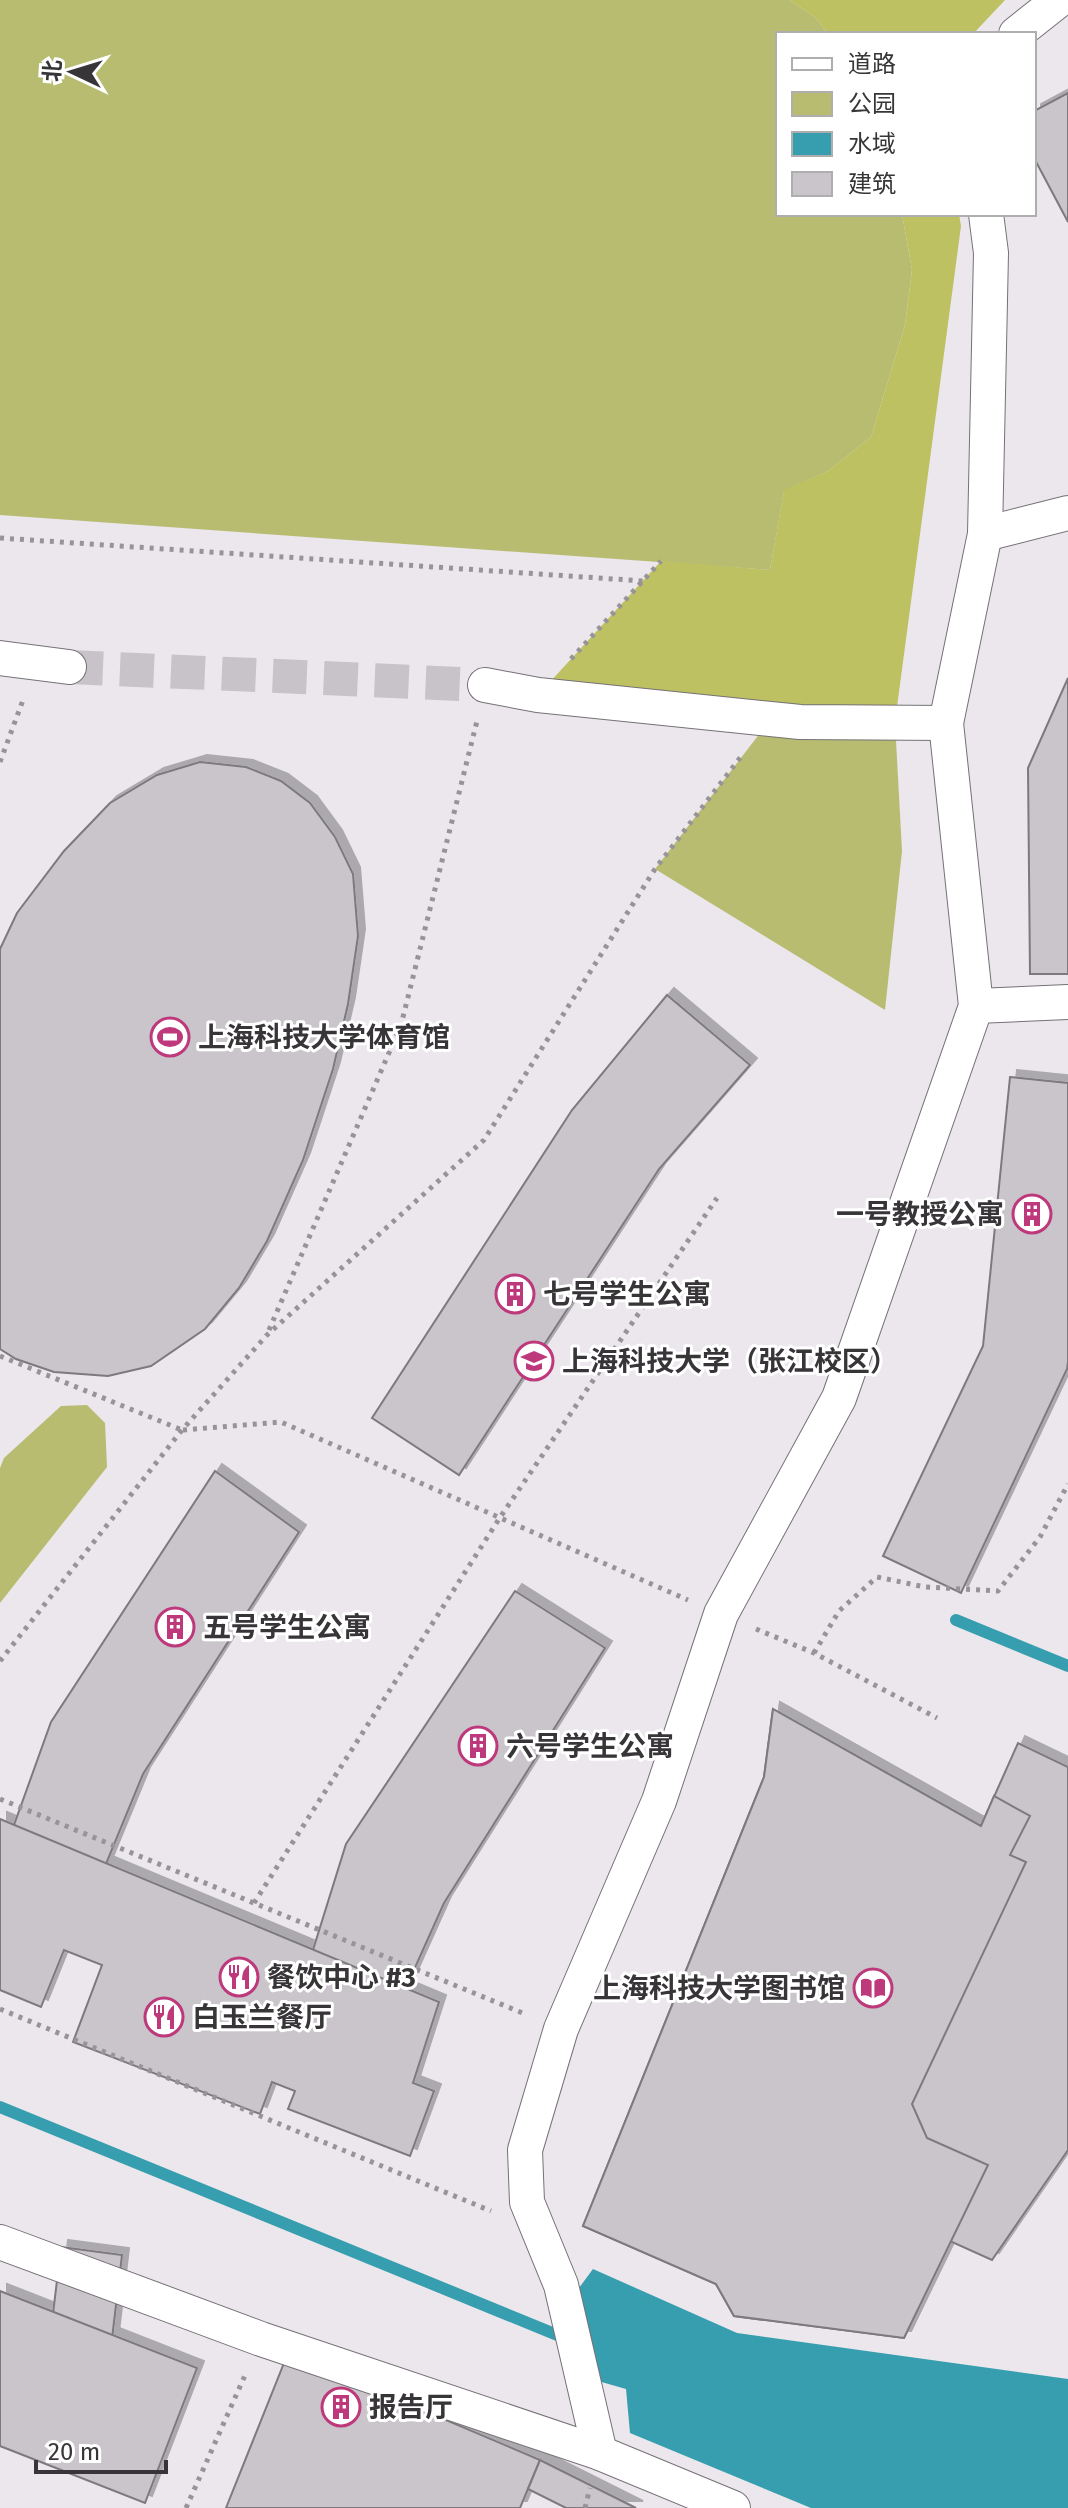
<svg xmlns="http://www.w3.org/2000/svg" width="1068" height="2508" viewBox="0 0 1068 2508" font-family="'Fira Sans','Noto Sans SC',sans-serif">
<defs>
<filter id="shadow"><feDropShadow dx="7" dy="-7" stdDeviation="0" flood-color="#0004"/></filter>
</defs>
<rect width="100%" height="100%" fill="#ebe7ed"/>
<!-- green -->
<g fill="#b8bc71">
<path d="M 0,0 L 789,0 L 815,17 L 828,34 L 778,34 L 778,214 L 902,214 L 912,270 L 905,325 L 871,437 L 828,471 L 784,491 L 770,570 L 0,515 Z"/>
<path d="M 771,719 L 895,722 L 902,851 L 885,1010 L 655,869 Z"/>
<path d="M 87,1405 L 105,1423 L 107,1467 L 0,1603 L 0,1468 L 4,1458 L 61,1406 Z"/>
</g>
<!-- forest -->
<g fill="#bdc161">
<path d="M 789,0 L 1005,0 L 973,34 L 828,34 L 815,17 Z"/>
<path d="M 902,214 L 959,214 L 961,226 L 895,722 L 538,695 L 661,561 L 770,570 L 784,490 L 828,471 L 871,437 L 905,325 L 912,270 Z"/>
</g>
<!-- water -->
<path fill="#369eae" d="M 593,2269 L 737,2333 L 1068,2379 L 1068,2508 L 811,2508 L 630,2433 L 626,2389 L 598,2381 L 576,2292 Z"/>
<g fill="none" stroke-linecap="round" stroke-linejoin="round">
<!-- stream -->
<g stroke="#369eae" stroke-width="12">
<path d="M 956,1620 L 1068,1666"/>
<path d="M 0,2107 L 567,2339"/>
</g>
</g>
<!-- building -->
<g fill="#c9c5ca" stroke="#7d797e" stroke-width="2" filter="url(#shadow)">
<path d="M 1068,93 L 1068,222 L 1034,158 L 1034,111 Z"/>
<path d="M 1068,678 L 1068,974 L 1030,974 L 1028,768 Z"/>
<path d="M 200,762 L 246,767 L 281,781 L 310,803 L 335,837 L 353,874 L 358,936 L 348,1004 L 333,1069 L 303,1160 L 267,1241 L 239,1288 L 205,1329 L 151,1366 L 108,1376 L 54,1372 L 16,1359 L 0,1349 L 0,949 L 17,913 L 64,851 L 110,803 L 157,775 Z"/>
<path d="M 667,995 L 750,1065 L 659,1169 L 459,1475 L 372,1418 L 572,1110 Z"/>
<path d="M 1010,1077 L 1068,1083 L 1068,1362 L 1067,1369 L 961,1593 L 883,1556 L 983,1346 Z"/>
<path d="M 215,1471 L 299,1532 L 143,1774 L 73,1944 L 0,1913 L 0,1864 L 51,1722 Z"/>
<path d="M 515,1591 L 605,1648 L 444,1903 L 373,2061 L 289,2027 L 346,1844 Z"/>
<path d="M 773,1709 L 981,1826 L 1018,1743 L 1068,1767 L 1068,2150 L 992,2260 L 950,2241 L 904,2338 L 734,2316 L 716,2284 L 583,2226 L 764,1777 Z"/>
<path d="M 773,1709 L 981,1826 L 994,1796 L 1030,1816 L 1010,1855 L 1026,1862 L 912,2104 L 927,2138 L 988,2165 L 904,2338 L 734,2316 L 716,2284 L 583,2226 L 764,1777 Z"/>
<path d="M 0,1819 L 439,2002 L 413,2083 L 434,2091 L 410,2156 L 288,2109 L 295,2091 L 272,2082 L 260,2114 L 73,2042 L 102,1965 L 64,1950 L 41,2007 L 0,1990 Z"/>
<path d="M 61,2247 L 122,2255 L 99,2447 L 38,2439 Z"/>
<path d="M 0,2291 L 197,2368 L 145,2503 L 0,2446 Z"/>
<path d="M 288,2353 L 540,2460 L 520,2508 L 226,2508 Z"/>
<path d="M 540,2460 L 636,2508 L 566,2508 L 528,2489 Z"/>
</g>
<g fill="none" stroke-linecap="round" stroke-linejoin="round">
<!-- street-tunnel -->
<path stroke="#c7c3c9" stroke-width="34" stroke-dasharray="34 17" stroke-linecap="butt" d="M 69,667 L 485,685"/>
<!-- street casing -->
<g stroke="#757176" stroke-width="36">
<g id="street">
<path d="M 1016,34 L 1059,0"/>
<path d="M 985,534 L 1068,513"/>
<path d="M 0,658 L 69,667"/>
<path d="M 485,685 L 538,695 L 800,722 L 946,723 L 985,534 L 991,253 L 986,214"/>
<path d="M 976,1006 L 1068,1002"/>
<path d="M 0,2242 L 261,2339 L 600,2453 L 733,2508"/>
<path d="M 600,2453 L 561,2285 L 527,2202 L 525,2150 L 561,2029 L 659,1801 L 721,1614 L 839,1398 L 976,1006 L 946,723"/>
</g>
</g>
<!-- path -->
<g stroke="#979499" stroke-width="5" stroke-dasharray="4 6" stroke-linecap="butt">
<path d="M 0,538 L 644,581"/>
<path d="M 571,659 L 661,561"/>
<path d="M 0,762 L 23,700"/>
<path d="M 269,1330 L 401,1025 L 477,721"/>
<path d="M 183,1430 L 281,1422 L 688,1600"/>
<path d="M 756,1629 L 814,1653 L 937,1718"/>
<path d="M 814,1653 L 839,1611 L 877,1577 L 925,1587 L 998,1591 L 1040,1537 L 1068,1484"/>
<path d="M 0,1661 L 182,1430 L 267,1335 L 484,1140 L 655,869 L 743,754"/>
<path d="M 0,1799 L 525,2014"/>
<path d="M 254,1903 L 499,1519 L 717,1198"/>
<path d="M 0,2009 L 491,2211"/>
<path d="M 186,2508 L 246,2373"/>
<path d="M 585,2508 L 590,2488"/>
</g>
<!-- street -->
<use href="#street" stroke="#fff" stroke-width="34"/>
<!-- path-bridge -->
<path stroke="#979499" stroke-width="5" stroke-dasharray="4 6" stroke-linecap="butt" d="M 0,1356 L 182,1430"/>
</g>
<!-- icons -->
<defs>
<g id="stadium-ring" transform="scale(2)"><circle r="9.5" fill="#fff" stroke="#be397c" stroke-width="1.5"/><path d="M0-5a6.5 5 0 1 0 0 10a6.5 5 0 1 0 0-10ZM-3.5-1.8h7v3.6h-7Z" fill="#be397c"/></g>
<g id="building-ring" transform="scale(2)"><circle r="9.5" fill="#fff" stroke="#be397c" stroke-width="1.5"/><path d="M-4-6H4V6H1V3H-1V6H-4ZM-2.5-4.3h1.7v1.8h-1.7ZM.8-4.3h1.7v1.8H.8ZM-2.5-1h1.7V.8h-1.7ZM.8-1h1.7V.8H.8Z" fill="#be397c"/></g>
<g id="university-ring" transform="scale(2)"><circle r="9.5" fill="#fff" stroke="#be397c" stroke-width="1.5"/><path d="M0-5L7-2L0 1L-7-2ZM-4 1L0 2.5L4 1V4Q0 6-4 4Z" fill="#be397c"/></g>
<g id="restaurant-ring" transform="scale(2)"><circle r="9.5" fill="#fff" stroke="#be397c" stroke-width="1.5"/><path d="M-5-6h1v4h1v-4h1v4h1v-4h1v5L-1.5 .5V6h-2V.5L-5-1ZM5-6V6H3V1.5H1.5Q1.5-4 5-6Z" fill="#be397c"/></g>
<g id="library-ring" transform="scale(2)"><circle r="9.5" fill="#fff" stroke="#be397c" stroke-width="1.5"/><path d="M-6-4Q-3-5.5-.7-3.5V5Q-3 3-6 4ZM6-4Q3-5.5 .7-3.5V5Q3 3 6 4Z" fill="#be397c"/></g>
</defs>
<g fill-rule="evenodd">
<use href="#stadium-ring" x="170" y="1037"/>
<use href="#building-ring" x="1032" y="1214"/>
<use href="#building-ring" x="515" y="1294"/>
<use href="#university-ring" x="534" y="1361"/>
<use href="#building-ring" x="175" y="1627"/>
<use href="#building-ring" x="478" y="1746"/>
<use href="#restaurant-ring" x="239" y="1977"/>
<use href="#library-ring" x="873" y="1988"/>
<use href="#restaurant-ring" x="164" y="2017"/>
<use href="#building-ring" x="341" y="2407"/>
</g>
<g text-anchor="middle" stroke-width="6" stroke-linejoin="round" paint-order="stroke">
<!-- poi labels -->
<g font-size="28" font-weight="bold" fill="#373537" stroke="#fff" text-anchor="start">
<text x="198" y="1047">上海科技大学体育馆</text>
<text x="1004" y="1224" text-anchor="end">一号教授公寓</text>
<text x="543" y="1304">七号学生公寓</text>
<text x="562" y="1371">上海科技大学（张江校区）</text>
<text x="203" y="1637">五号学生公寓</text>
<text x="506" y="1756">六号学生公寓</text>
<text x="267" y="1987">餐饮中心 #3</text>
<text x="845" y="1998" text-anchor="end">上海科技大学图书馆</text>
<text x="192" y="2027">白玉兰餐厅</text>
<text x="369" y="2417">报告厅</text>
</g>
</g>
<!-- legend -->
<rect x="776" y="32" width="260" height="184" fill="#ffffff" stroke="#afaeaf" stroke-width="2"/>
<rect x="792" y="58" width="40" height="12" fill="#ffffff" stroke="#afaeaf" stroke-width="2"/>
<text x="848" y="72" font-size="24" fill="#373537">道路</text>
<rect x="792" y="92" width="40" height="24" fill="#b8bc71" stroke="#afaeaf" stroke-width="2"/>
<text x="848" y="112" font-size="24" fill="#373537">公园</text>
<rect x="792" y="132" width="40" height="24" fill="#369eae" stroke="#afaeaf" stroke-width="2"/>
<text x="848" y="152" font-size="24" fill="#373537">水域</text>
<rect x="792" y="172" width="40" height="24" fill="#c9c5ca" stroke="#afaeaf" stroke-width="2"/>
<text x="848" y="192" font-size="24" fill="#373537">建筑</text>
<!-- north arrow -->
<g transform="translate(72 72) rotate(274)" stroke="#ffffff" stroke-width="6" paint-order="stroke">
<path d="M0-6L14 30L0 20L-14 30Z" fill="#373537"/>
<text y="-12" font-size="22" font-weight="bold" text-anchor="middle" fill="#373537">北</text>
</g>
<!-- scale -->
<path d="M36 2460v12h130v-12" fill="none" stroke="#373537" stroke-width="4"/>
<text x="48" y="2460" font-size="24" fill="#373537" stroke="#ffffff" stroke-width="6" paint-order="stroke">20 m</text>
</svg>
